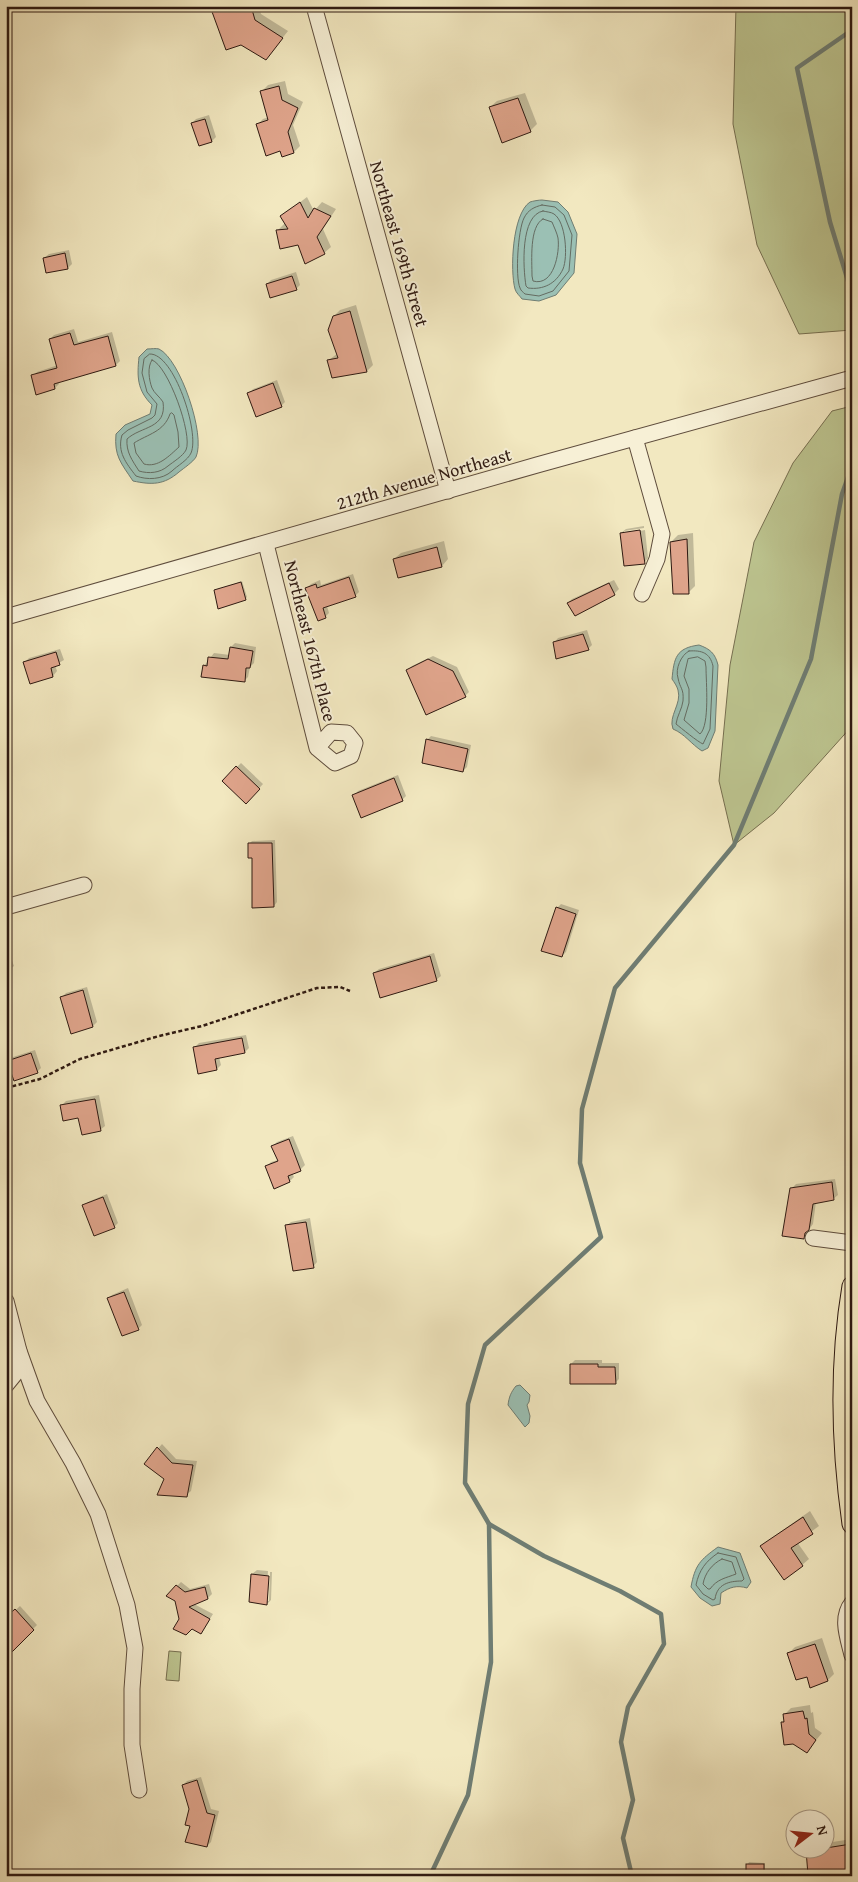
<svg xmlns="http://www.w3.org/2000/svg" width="858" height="1882" viewBox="0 0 858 1882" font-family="'Gentium Book Plus',serif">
<rect width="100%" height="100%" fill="#f2e8c0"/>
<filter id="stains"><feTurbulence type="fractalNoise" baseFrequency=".004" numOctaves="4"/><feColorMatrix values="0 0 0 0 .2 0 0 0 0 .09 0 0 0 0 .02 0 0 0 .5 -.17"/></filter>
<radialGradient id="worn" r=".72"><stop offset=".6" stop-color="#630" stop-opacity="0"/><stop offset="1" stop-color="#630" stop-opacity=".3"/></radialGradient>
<!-- green -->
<g fill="#bdc590" stroke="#766f50">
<path d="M 736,6 L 852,6 L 852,330 L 799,334 L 757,245 L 733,124 Z"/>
<path d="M 852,406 L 852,726 L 774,813 L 734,845 L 719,781 L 730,665 L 754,542 L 793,463 L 832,411 Z"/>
<path d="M 169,1651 L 181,1652 L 179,1681 L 166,1680 Z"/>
</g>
<!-- water -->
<g fill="#9bc0b4" stroke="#6f7d73">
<path d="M 542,200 L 558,202 L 568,212 L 577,234 L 574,273 L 556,295 L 539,301 L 522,299 C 520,296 516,293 515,289 C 510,271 512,214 530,202 C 533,201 539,200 542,200 Z"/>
<path d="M 147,349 C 151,349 156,348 159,349 C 180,359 206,435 196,457 C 193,462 184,468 179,472 C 164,485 152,485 133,481 C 121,463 114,456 116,434 L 125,425 L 150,414 L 152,405 C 137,390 137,377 139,357 Z"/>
<path d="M 699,645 C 710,649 715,653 718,665 L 715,731 L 708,748 L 702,751 C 691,744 685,734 673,729 C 668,716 682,704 678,690 C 677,686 674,682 672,679 C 674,658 676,648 699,645 Z"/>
<path d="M 520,1385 L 530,1395 L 529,1402 L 527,1405 L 530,1416 L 529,1423 L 525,1427 L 508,1405 C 509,1397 511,1392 516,1386 Z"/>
<path d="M 718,1547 L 740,1553 L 751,1582 L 747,1588 C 737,1585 730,1587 721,1593 L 720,1604 L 712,1606 L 700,1598 L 691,1587 C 695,1565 700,1560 718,1547 Z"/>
</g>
<!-- shadow -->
<g fill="#0003">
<path d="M 215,6 L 259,6 L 261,14 L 288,31 L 266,59 L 212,9 Z"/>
<path d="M 285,81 L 288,94 L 303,102 L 293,125 L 300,146 L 294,152 L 282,155 L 281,149 L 257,125 L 263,119 L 269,117 L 262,91 L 268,85 Z"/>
<path d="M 525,93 L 537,124 L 530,131 L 490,107 L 497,101 Z"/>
<path d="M 209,115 L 216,137 L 212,141 L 192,123 L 196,119 Z"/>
<path d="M 307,197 L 314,211 L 322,202 L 336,209 L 323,229 L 331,247 L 324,253 L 299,244 L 277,231 L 284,224 L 286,224 L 282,216 Z"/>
<path d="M 69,250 L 72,264 L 68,268 L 44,258 L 49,254 Z"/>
<path d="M 296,272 L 300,285 L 296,289 L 267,284 L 271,280 Z"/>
<path d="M 356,305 L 373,365 L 367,371 L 333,377 L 329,360 L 338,353 L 334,316 L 340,310 Z"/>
<path d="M 74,329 L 78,342 L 112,332 L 120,361 L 116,365 L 58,382 L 59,384 L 55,388 L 33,376 L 37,372 L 58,365 L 50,339 L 54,335 Z"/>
<path d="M 277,380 L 285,402 L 281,406 L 249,394 L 253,389 Z"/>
<path d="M 644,526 L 644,528 L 624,531 L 624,534 L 645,530 L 648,558 L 644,563 L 621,533 L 626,529 Z"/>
<path d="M 693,533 L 695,586 L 688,593 L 671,542 L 678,535 Z"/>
<path d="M 444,541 L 448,559 L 442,566 L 394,559 L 401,553 Z"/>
<path d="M 353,574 L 359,592 L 355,596 L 327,606 L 329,613 L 325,617 L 307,588 L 311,584 L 320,580 L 321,585 Z"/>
<path d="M 614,580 L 619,589 L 614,594 L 575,614 L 568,603 L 572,599 Z"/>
<path d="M 242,581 L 247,597 L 245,599 L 215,591 Z"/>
<path d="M 587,630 L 592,645 L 588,649 L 554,643 L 558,638 Z"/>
<path d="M 235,643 L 256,647 L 254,663 L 250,667 L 248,677 L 244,681 L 204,666 L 214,653 L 230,655 L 231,647 Z"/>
<path d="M 60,649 L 64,660 L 55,665 L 57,671 L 53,676 L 25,662 L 29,658 Z"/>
<path d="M 433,656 L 457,667 L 469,692 L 465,696 L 408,670 L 412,666 Z"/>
<path d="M 7,677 L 10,686 L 6,689 L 6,678 Z"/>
<path d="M 431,736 L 471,745 L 467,767 L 463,771 L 427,740 Z"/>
<path d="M 241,763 L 263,784 L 246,803 L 223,781 Z"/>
<path d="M 398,775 L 406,796 L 402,800 L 354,796 L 358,791 Z"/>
<path d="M 275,840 L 277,902 L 274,906 L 249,844 L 252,841 Z"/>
<path d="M 561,904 L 579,910 L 566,952 L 562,956 L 557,908 Z"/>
<path d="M 6,944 L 14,966 L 6,972 Z"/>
<path d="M 434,953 L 441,976 L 436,980 L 374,973 L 379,969 Z"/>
<path d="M 87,987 L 97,1022 L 93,1026 L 62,997 L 66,993 Z"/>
<path d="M 246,1035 L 249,1048 L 245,1052 L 219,1057 L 221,1065 L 217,1069 L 195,1047 L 199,1043 Z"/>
<path d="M 35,1050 L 41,1068 L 37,1072 L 9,1061 L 13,1057 Z"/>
<path d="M 99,1095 L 105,1126 L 100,1130 L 62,1105 L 66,1101 Z"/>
<path d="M 293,1136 L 305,1165 L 301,1169 L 292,1173 L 294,1177 L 290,1181 L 274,1187 L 267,1166 L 271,1162 L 278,1160 L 273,1146 L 277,1142 Z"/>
<path d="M 835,1179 L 838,1195 L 833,1199 L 816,1202 L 813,1224 L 803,1238 L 791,1189 L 796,1184 Z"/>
<path d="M 107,1194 L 118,1223 L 114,1227 L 83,1206 L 88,1202 Z"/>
<path d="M 310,1218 L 317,1262 L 313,1267 L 286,1226 L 291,1222 Z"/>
<path d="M 128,1288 L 142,1325 L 138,1329 L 108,1299 L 112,1295 Z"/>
<path d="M 575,1360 L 602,1360 L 602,1363 L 619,1363 L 619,1379 L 615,1383 L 571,1364 Z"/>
<path d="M 162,1444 L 176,1459 L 197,1461 L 191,1491 L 186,1495 L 145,1464 Z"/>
<path d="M 810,1511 L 819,1526 L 797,1542 L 809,1559 L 802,1565 L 762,1546 L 769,1540 Z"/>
<path d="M 257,1570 L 268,1571 L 266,1601 L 269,1601 L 270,1572 L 272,1572 L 271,1600 L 267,1604 L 252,1574 Z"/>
<path d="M 181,1582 L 190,1589 L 209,1584 L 212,1594 L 208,1598 L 194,1604 L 213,1614 L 201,1633 L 180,1619 L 177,1586 Z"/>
<path d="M 20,1606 L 37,1625 L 6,1656 L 6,1619 Z"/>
<path d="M 822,1638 L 834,1674 L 828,1680 L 808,1676 L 788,1654 L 795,1647 Z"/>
<path d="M 810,1705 L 811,1713 L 813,1712 L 815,1728 L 822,1733 L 806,1752 L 782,1723 L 785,1719 L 785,1714 L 791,1708 Z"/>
<path d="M 201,1777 L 211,1809 L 219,1811 L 211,1842 L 207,1846 L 191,1825 L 190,1809 L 183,1785 L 187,1781 Z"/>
<path d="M 6,1831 L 9,1831 L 6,1845 Z"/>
<path d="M 852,1839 L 852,1870 L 807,1851 L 826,1850 L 826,1843 Z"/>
<path d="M 749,1862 L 765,1863 L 765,1873 L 763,1875 L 748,1864 Z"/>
</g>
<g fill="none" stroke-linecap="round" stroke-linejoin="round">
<!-- shore -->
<g stroke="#646c62" stroke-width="1">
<path d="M 542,205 L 555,207 L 564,215 L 572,235 L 569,271 L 553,291 L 539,296 L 525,294 C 523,292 521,291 520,288 C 515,276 518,230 524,218 C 528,210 534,207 542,205 Z"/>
<path d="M 543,211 C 547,212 551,212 554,214 C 566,222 568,257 563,269 C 556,284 543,290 528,288 L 526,286 C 523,268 520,215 543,211 Z"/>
<path d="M 543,219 L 552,222 C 554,227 557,233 558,238 C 560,252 554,287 533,281 L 532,276 C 532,261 529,226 543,219 Z"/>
<path d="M 150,354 C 174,353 200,433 191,453 C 188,460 177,466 172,471 C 162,480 147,480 136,476 C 126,463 117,452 122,435 L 128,430 L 152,418 L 155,415 L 157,404 L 147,392 L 142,373 L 144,359 Z"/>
<path d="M 152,360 C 168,365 193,435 186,450 C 183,456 173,462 168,466 C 160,473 149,474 139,471 C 132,460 126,452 127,439 C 141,426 167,429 163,402 C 160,397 154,393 152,388 C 149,380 147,367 152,360 Z"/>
<path d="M 172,413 L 174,415 L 178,432 L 179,447 C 169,456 158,468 144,464 L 136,453 L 134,443 C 148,434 164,432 170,414 Z"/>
<path d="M 689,651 C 702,650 710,653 713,666 L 710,729 L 703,744 C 698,742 681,728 676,724 C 677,716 682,709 683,701 C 684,688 680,689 678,678 C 675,669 681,655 689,651 Z"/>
<path d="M 698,657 L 705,661 L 706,667 C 706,682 710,725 700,734 L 684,720 L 689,703 L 689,689 L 684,676 L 688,659 Z"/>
<path d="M 718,1553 L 736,1557 L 744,1579 L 742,1581 C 729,1581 717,1584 715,1599 L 713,1600 L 703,1594 L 696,1585 C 699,1570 706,1561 718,1553 Z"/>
<path d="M 722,1559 L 732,1562 L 736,1574 C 726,1578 717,1579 710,1589 L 708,1589 L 703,1584 C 705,1573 712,1564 722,1559 Z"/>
</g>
<!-- stream -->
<g stroke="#6f7d73" stroke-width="4.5">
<path d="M 852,30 L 797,68 L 830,222 L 852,294"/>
<path d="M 489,1524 L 544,1556 L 620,1591 L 661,1614 L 664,1644 L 628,1707 L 621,1742 L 633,1800 L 623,1838 L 632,1876"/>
<path d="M 430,1876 L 468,1795 L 491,1662 L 489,1524 L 465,1483 L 468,1404 L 485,1345 L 601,1237 L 580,1163 L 582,1109 L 615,988 L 734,845 L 811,659 L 842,494 L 852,466"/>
</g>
</g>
<!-- building -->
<g fill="#dfa48b" stroke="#2e1911">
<path d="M 217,6 L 251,6 L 255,20 L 283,38 L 266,60 L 241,45 L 226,50 L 211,9 Z"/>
<path d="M 279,86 L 282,100 L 298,108 L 288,132 L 294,153 L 282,157 L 280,151 L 266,156 L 256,124 L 268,120 L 260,91 Z"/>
<path d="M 518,98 L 531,132 L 502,143 L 489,107 Z"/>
<path d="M 205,119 L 212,142 L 199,146 L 191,123 Z"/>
<path d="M 300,202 L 308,218 L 314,208 L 331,216 L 317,237 L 325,254 L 305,264 L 298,245 L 280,249 L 276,230 L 288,229 L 280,216 Z"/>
<path d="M 65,253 L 68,269 L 46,273 L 43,258 Z"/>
<path d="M 292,276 L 297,290 L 270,298 L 266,284 Z"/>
<path d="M 350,311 L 367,372 L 332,378 L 327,360 L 338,358 L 328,330 L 333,316 Z"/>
<path d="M 70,333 L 74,345 L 108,336 L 116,366 L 54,384 L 55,389 L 36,395 L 31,375 L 57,368 L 49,339 Z"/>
<path d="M 273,383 L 282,407 L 256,417 L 247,393 Z"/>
<path d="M 640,530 L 645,564 L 624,566 L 620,533 Z"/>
<path d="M 687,539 L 689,594 L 673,594 L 670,542 Z"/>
<path d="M 437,547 L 442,567 L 398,578 L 393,559 Z"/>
<path d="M 349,577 L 356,597 L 323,608 L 326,618 L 318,621 L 305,588 L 316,584 L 317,588 Z"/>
<path d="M 241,582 L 246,600 L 218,609 L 214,590 Z"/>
<path d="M 609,583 L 615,595 L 575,616 L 567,603 Z"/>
<path d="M 583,634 L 589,650 L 556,659 L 553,642 Z"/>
<path d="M 230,647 L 253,651 L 250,668 L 246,668 L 245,682 L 201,677 L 203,665 L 207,666 L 208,657 L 228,659 Z"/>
<path d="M 56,652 L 60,665 L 51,668 L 53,677 L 30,684 L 23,662 Z"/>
<path d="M 428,659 L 453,671 L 466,697 L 426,715 L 406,670 Z"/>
<path d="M 426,739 L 468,749 L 463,772 L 422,763 Z"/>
<path d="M 236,766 L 260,789 L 246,804 L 222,781 Z"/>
<path d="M 394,778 L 403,801 L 361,818 L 352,795 Z"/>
<path d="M 248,843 L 272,843 L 274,907 L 252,908 L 252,858 L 248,858 Z"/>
<path d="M 556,907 L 576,914 L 562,957 L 541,951 Z"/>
<path d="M 430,956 L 437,981 L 380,998 L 373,973 Z"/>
<path d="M 83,990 L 93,1027 L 71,1034 L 60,997 Z"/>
<path d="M 242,1038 L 245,1053 L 215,1059 L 217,1070 L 198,1074 L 193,1047 Z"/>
<path d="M 31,1053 L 38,1073 L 14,1081 L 7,1061 Z"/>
<path d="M 95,1099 L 101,1131 L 82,1135 L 78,1118 L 63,1121 L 60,1105 Z"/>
<path d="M 289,1139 L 301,1171 L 288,1176 L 290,1182 L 274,1189 L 265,1166 L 278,1161 L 271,1146 Z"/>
<path d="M 832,1182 L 834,1200 L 813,1204 L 809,1230 L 805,1233 L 804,1239 L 782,1236 L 790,1188 Z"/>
<path d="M 103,1197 L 115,1228 L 94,1236 L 82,1205 Z"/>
<path d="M 306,1222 L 314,1268 L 293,1271 L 285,1225 Z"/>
<path d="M 124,1292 L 139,1330 L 122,1336 L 107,1298 Z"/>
<path d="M 570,1364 L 598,1364 L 598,1367 L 615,1367 L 616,1384 L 570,1384 Z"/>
<path d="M 157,1447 L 172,1463 L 193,1465 L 187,1497 L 157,1495 L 164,1479 L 144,1464 Z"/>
<path d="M 803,1517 L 813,1534 L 791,1548 L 803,1566 L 784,1580 L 760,1546 Z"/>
<path d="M 251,1574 L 269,1576 L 267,1605 L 249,1602 Z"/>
<path d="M 176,1585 L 185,1592 L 205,1587 L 208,1599 L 189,1607 L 210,1619 L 201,1634 L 192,1629 L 186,1635 L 173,1629 L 179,1619 L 175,1601 L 166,1596 Z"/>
<path d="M 15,1609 L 34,1630 L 6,1658 L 6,1617 Z"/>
<path d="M 815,1644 L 828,1681 L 810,1688 L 807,1677 L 796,1680 L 787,1653 Z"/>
<path d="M 803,1711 L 805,1719 L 807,1718 L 809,1734 L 816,1740 L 807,1753 L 793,1744 L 784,1745 L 781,1722 L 784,1722 L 783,1714 Z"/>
<path d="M 197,1780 L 207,1813 L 215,1815 L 207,1847 L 185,1842 L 190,1826 L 185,1825 L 189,1809 L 182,1785 Z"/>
<path d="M 851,1844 L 852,1871 L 808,1875 L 806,1850 L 826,1850 L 826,1848 Z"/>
<rect x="746" y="1864" width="18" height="12"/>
</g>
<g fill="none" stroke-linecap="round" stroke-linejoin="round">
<!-- minor casing -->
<g stroke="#5f4d3d" stroke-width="17">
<g id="minor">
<path d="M 314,6 L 448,491"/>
<path d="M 635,438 L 662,534 L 657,559 L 642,594"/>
<path d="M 266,544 L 317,748 L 335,763 L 351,756 L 355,743 L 347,733 L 331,732 L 317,748"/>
<path d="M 6,617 L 537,465 L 852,378"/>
<path d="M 6,907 L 84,885"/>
<path d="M 813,1238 L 852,1243"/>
<path d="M 6,1301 L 19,1351 L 37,1401 L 73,1463 L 98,1514 L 127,1605 L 135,1648 L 132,1689 L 132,1745 L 139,1790"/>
<path d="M 6,1385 L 15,1374 L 19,1351"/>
<path d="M 852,1603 C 840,1618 848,1638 852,1655"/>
</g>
</g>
<!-- major casing -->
<g stroke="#2e1911" stroke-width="21">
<path id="major" d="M 852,1286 C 839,1364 841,1446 852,1524"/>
</g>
<!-- path -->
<path stroke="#2e1911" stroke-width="2.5" stroke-dasharray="4 2.5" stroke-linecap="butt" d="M 6,1088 L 40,1079 L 80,1059 L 159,1036 L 202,1026 L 317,988 L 340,987 L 350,991"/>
<!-- minor -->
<use href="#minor" stroke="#f7f0d6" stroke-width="15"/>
<!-- major -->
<use href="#major" stroke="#f2e8c0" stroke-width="19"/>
</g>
<g text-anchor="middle" stroke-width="4" stroke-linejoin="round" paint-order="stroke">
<!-- street labels -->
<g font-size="18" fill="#2e1911" stroke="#f7f0d6">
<text transform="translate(399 244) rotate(74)" y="6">Northeast 169th Street</text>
<text transform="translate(424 479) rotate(-16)" y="6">212th Avenue Northeast</text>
<text transform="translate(310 641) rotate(76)" y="6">Northeast 167th Place</text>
</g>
</g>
<!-- margin -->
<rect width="858" height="1882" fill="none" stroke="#f2e8c0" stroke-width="25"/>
<rect x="8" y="8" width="843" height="1867" fill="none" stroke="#2e1911" stroke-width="2.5"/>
<rect x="12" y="12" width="833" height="1857" fill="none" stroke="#2e1911"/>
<!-- north arrow -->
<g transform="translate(810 1834) rotate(74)"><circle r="24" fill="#f7f0d6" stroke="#a79a87"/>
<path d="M0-4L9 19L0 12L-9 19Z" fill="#8f2418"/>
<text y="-8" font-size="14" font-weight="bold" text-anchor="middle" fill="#2e1911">N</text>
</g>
<rect width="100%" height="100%" filter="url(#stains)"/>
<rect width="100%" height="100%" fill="url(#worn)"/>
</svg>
